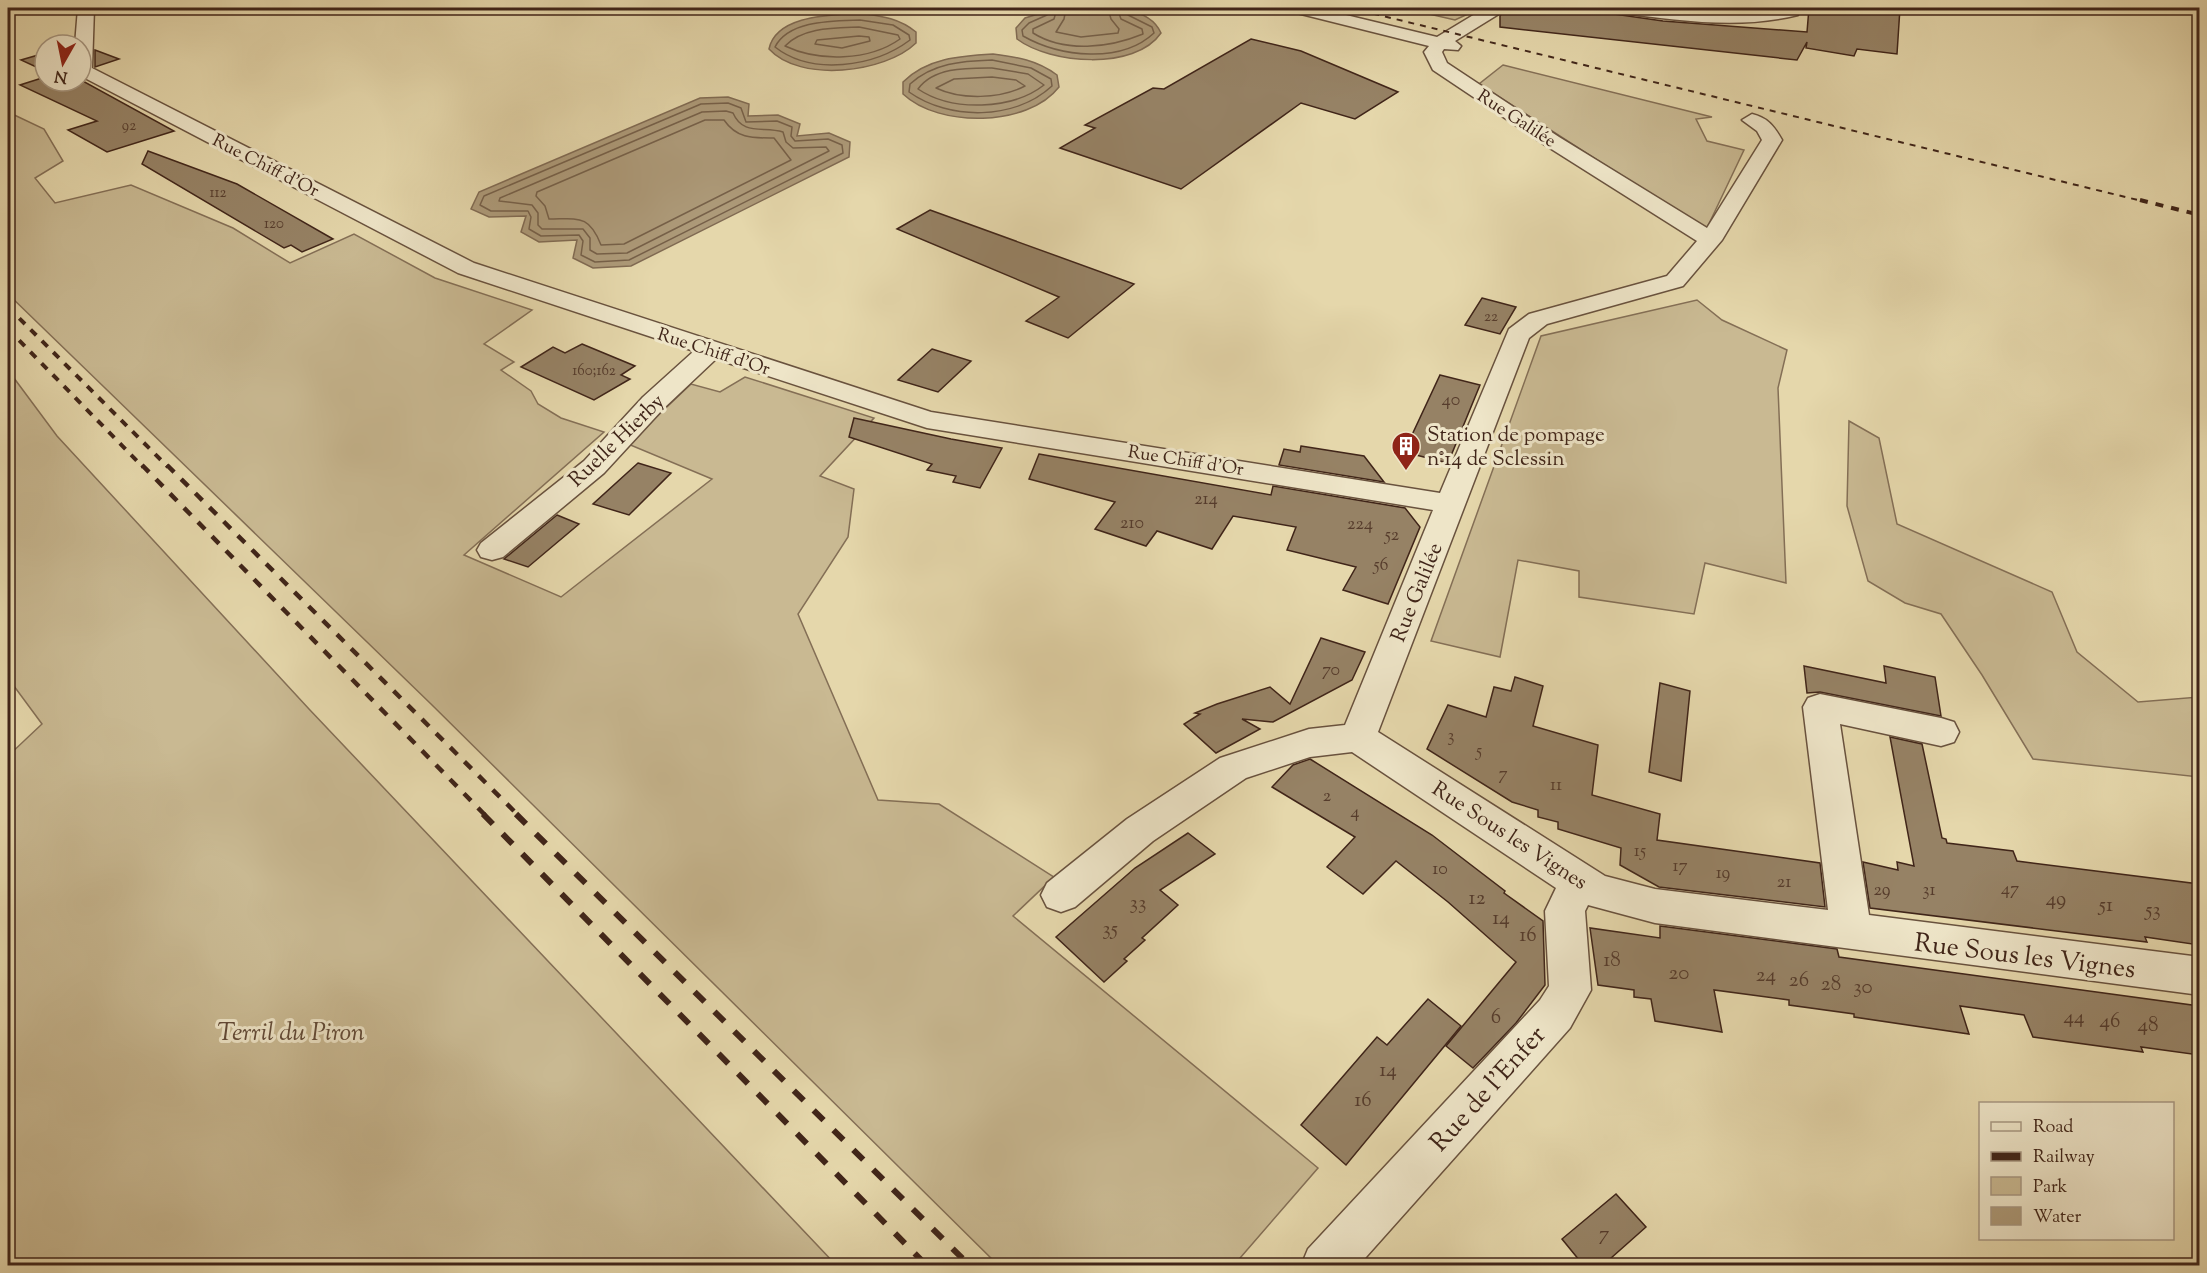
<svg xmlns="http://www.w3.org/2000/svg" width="2207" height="1273" viewBox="0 0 2207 1273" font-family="'Sorts Mill Goudy',serif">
<rect width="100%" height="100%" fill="#e5d7ab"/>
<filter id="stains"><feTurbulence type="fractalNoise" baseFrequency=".00333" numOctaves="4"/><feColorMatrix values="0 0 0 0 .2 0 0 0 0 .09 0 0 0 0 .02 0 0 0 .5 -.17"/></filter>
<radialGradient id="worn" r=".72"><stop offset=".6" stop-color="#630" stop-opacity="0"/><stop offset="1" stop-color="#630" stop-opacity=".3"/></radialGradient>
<!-- green -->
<g fill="#c9b992" stroke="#846f56" stroke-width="1.5">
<path d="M 1403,8 L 1481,8 L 1455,20 Z"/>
<path d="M 1503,65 L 1712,117 L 1696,119 L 1707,141 L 1744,150 L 1706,230 L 1479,84 Z"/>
<path d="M 8,112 L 44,129 L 63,161 L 35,178 L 55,203 L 131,185 L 233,228 L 290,263 L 354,234 L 435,278 L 532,310 L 484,344 L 514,362 L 501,370 L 531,391 L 538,404 L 561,418 L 604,432 L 464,555 L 561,597 L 712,479 L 628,444 L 691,384 L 720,392 L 745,377 L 874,418 L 820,476 L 854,489 L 848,537 L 798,614 L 878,800 L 939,804 L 1054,877 L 1013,916 L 1318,1168 L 1234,1265 L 998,1265 L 431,704 L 8,294 Z"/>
<path d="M 1697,300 L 1722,320 L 1787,350 L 1778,388 L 1786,583 L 1705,563 L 1694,614 L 1579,597 L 1579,571 L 1518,560 L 1500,657 L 1431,641 L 1541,336 Z"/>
<path d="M 8,370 L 57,436 L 309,709 L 836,1265 L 8,1265 L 8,756 L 42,724 L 8,678 Z"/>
<path d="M 1849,421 L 1879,438 L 1897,524 L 2052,592 L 2077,652 L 2138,702 L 2199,697 L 2199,777 L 2033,759 L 1982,675 L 1941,614 L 1905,603 L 1868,581 L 1847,506 Z"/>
</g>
<!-- water -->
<g fill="#ad9a79" stroke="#816b53" stroke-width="1.5">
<path d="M 1058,8 C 1089,8 1147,0 1161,33 C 1135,71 1050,64 1017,39 L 1016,28 L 1025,18 Z"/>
<path d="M 860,13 C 881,16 899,18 916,32 L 916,43 C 885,73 800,83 769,49 C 776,15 831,15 860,13 Z"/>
<path d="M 993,54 C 1017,57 1037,60 1057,75 L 1059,87 C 1028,127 939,128 903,94 L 903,82 C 927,58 960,56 993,54 Z"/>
<path d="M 728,97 L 749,104 L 748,116 L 778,115 L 800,124 L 797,136 L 829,133 L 850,142 L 849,157 L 631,266 L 593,268 L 573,258 L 577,240 L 539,242 L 521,232 L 526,216 L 489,217 L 471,209 L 479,192 L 700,98 Z"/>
</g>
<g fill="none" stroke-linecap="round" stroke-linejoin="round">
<!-- shore -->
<g stroke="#766049" stroke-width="1.5">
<path d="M 1050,8 L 1047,15 L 1029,23 L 1022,30 L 1023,36 C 1060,57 1121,64 1154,33 L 1152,27 L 1128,15 L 1125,8"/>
<path d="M 1057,8 L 1054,19 L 1033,29 L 1033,33 C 1065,53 1109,48 1143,34 L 1142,29 L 1121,19 L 1117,8"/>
<path d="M 1066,8 L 1064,19 L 1056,32 L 1081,37 L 1118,33 L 1119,29 L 1111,19 L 1108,8"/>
<path d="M 860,20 L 893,25 L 909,35 L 910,40 C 874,67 812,76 775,47 C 789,20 833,21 860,20 Z"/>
<path d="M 859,27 L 898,35 L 900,39 C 869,61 819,62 785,46 C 803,27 835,28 859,27 Z"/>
<path d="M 859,36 L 869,37 L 870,41 L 842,48 L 815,44 L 817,40 Z"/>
<path d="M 992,60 L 1031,68 L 1051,79 L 1052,86 C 1015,120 950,121 909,92 L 910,84 C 933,63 962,61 992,60 Z"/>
<path d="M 992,68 L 1028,74 L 1044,85 C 1012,110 952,112 918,89 C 934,67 967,68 992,68 Z"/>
<path d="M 992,77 L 1016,80 L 1025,86 C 1000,99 961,100 936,88 L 954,79 Z"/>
<path d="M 728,103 L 741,108 L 746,122 L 777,121 L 792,127 L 791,136 L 795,141 L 828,139 L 842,145 L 843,153 L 629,260 L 595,262 L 581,255 L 583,241 L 579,235 L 541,236 L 529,229 L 531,217 L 528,211 L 491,211 L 480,205 L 484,196 L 701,104 Z"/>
<path d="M 726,111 L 733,113 C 743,136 763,126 783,132 L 786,142 L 793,148 L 826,147 L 829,151 L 627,253 L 597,254 L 590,250 L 590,238 L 583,229 L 542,229 L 538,225 L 538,213 L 532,205 L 499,201 L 500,198 L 702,112 Z"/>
<path d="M 705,120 L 724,120 C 737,139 753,138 774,138 L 791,160 L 624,244 L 601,245 C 589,214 578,219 549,219 L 545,206 L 536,196 L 537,192 Z"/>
</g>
</g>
<!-- building -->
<g fill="#968265" stroke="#402519" stroke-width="1.5">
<path d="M 1506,8 L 1572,8 L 1663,21 L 1807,32 L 1809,8 L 1900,8 L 1897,54 L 1857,49 L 1854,56 L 1806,48 L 1807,42 L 1797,60 L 1500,27 L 1500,16 Z"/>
<path d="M 1251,39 L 1301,51 L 1398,92 L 1355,119 L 1301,103 L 1181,189 L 1060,148 L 1095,128 L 1085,125 L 1153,88 L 1164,89 Z"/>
<path d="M 95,50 L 119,59 L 95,67 Z"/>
<path d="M 45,53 L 45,71 L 21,60 Z"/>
<path d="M 45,77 L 45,81 L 81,80 L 174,131 L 107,152 L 68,130 L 97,121 L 20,85 Z"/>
<path d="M 148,151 L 237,184 L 333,239 L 302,252 L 291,245 L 284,248 L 142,164 Z"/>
<path d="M 930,210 L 1134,284 L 1068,338 L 1026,321 L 1059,297 L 897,229 Z"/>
<path d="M 1482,298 L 1516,307 L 1500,334 L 1465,325 Z"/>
<path d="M 582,344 L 635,366 L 621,375 L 630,379 L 594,400 L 521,367 L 553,347 L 565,353 Z"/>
<path d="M 932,349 L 971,361 L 938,392 L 898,380 Z"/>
<path d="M 1440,375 L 1480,385 L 1448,463 L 1404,452 Z"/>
<path d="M 854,418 L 951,439 L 1002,448 L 980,488 L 953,482 L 956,476 L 927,470 L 932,464 L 849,437 Z"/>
<path d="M 1301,446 L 1364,456 L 1384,482 L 1279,465 L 1284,449 L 1300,452 Z"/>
<path d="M 1039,454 L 1271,495 L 1273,486 L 1405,508 L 1420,527 L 1388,604 L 1343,590 L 1356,567 L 1287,550 L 1296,527 L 1233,516 L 1212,549 L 1157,531 L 1146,546 L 1095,529 L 1115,502 L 1029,479 Z"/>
<path d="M 638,463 L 671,473 L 629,515 L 593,504 Z"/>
<path d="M 557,515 L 579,524 L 528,567 L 504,559 Z"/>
<path d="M 1321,638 L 1365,652 L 1352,680 L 1273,722 L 1242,719 L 1260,729 L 1216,753 L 1184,724 L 1200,714 L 1195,713 L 1217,704 L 1270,687 L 1290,704 Z"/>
<path d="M 1804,666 L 1886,683 L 1884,666 L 1935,677 L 1941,716 L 1820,692 L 1807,693 Z"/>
<path d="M 1515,677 L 1543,686 L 1533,726 L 1598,745 L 1592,795 L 1660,814 L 1657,840 L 1820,863 L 1825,907 L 1659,887 L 1620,865 L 1621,848 L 1558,829 L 1558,822 L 1538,817 L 1538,810 L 1512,802 L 1427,749 L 1448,705 L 1486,717 L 1494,687 L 1511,691 Z"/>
<path d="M 1660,683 L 1690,691 L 1681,781 L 1649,772 Z"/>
<path d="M 1890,737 L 1922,744 L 1942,838 L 1946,839 L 1947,843 L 2013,851 L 2017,861 L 2199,884 L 2199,945 L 2145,937 L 2147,942 L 1870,908 L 1863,862 L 1898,870 L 1897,862 L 1914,866 Z"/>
<path d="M 1310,759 L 1432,835 L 1505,891 L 1504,893 L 1543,921 L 1545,985 L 1516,1023 L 1473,1068 L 1446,1046 L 1516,962 L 1448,902 L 1396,861 L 1363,894 L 1327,867 L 1355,837 L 1272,787 L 1293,765 Z"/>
<path d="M 1188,833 L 1215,854 L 1160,890 L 1178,905 L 1142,938 L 1145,940 L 1124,959 L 1127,961 L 1104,982 L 1056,937 L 1135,868 Z"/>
<path d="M 1660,926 L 1837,949 L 1839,957 L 2199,1006 L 2199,1055 L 2141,1047 L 2143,1052 L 2033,1037 L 2024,1015 L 1960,1006 L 1969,1034 L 1854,1017 L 1854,1014 L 1789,1005 L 1789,1000 L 1714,990 L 1722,1032 L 1655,1021 L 1651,999 L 1634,997 L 1634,990 L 1598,985 L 1590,928 L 1660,938 Z"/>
<path d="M 1428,999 L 1461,1026 L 1346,1165 L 1301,1125 L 1377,1037 L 1387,1045 Z"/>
<path d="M 1616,1194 L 1646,1227 L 1602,1266 L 1584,1266 L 1562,1239 Z"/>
</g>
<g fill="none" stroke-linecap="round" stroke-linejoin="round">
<!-- minor casing -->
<g stroke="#69523e" stroke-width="3">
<g id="minor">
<path d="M 78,8 L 94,8 L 92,68 L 474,263 L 931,412 L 1440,493 L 1509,329 L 1529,314 L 1667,276 L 1697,241 L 1545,145 L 1433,70 L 1424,52 L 1429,46 L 1293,12 L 1291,8 L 1317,8 L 1437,37 L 1485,8 L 1504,8 L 1502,12 L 1455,41 L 1461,46 L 1458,50 L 1444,49 L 1442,52 L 1447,63 L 1559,137 L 1707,228 L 1762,140 L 1757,131 L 1742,120 L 1752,114 C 1768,118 1774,126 1782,140 L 1722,240 L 1683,286 L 1547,324 L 1529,338 L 1378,732 L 1605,876 L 1655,889 L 1828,910 L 1803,707 L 1808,698 L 1820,694 L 1941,718 L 1954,722 L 1959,732 L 1954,742 L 1941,746 L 1840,724 L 1869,915 L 2200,957 L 2200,995 L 1655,923 L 1588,905 L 1585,911 L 1591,990 L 1570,1028 L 1358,1266 L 1301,1266 L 1308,1249 L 1540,1000 L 1549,986 L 1545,911 L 1556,888 L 1352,752 L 1310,757 L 1246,778 L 1153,841 L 1075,907 L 1061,912 L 1047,907 L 1041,895 L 1047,883 L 1127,819 L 1220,758 L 1309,729 L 1345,725 L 1433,510 L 927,428 L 716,359 L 663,409 L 604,473 L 503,557 L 492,560 L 481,557 L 477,550 L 481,543 L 584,461 L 643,397 L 694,351 L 458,273 L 81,76 L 81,45 L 75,45 Z"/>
<path d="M 1610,8 L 1657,8 L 1728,14 L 1801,8 L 1798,15 C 1737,30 1680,20 1618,13 Z"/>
</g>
</g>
<!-- minor -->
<use href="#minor" fill="#eee5c8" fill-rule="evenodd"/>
<!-- rail-far3 -->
<path stroke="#402519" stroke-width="2" stroke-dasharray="6 6" stroke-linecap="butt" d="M 1350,8 L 2146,202"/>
<!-- rail-far2 -->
<g stroke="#402519" stroke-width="4" stroke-dasharray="8 8" stroke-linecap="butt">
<path d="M 2140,200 L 2200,215"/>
<path d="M 8,307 L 168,467"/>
<path d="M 8,329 L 143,467"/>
</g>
<!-- rail-far1 -->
<g stroke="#402519" stroke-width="4.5" stroke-dasharray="10 10" stroke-linecap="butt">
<path d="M 142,465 L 485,815"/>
<path d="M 167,465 L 518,815"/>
</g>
<!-- rail -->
<g stroke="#402519" stroke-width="6" stroke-dasharray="14 14" stroke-linecap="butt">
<path d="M 483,814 L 927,1266"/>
<path d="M 516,814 L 970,1266"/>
</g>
</g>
<!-- icons -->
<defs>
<g id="building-pin" transform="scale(1.5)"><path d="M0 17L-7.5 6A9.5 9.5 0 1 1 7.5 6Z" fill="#8f2418" stroke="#eee5c8"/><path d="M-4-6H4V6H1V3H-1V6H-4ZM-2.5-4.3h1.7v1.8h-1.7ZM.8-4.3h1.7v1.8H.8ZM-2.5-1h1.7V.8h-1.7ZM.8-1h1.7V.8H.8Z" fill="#fff"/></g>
</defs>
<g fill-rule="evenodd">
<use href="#building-pin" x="1406" y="446"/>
</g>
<g text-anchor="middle" stroke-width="6" stroke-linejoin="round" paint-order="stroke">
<!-- far-number labels -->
<g font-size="15" fill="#563c2c">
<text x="129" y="130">92</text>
<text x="218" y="197">112</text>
<text x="274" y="228">120</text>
<text x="1491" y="321">22</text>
<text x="594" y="375">160;162</text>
</g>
<!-- far-street labels -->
<g font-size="18" fill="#402519" stroke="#eee5c8">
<text transform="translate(1517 118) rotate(33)" y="6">Rue Galilée</text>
<text transform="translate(266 165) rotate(27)" y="6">Rue Chiff d'Or</text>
<text transform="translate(714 351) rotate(18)" y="6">Rue Chiff d'Or</text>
<text transform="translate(1186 460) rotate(9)" y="6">Rue Chiff d'Or</text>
</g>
<!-- number labels -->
<g font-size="18" fill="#563c2c">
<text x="1451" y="405">40</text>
<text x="1206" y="504">214</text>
<text x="1132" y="528">210</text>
<text x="1360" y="529">224</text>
<text x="1392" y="540">52</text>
<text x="1381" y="570">56</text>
<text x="1331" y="675">70</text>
<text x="1451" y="741">3</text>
<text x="1479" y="756">5</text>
<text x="1503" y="779">7</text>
<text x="1556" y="790">11</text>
<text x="1327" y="801">2</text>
<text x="1355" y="817">4</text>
<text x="1640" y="856">15</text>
<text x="1680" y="871">17</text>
<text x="1440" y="874">10</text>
<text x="1723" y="878">19</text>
<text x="1784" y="887">21</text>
<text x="2010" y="894">47</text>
<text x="1882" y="895">29</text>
<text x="1929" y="895">31</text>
</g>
<!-- poi labels -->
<g font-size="21" fill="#402519" stroke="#eee5c8" text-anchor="start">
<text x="1427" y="441">Station de pompage<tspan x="1427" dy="24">n°14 de Sclessin</tspan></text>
</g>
<!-- street labels -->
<g font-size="21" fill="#402519" stroke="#eee5c8">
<text transform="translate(616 440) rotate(-44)" y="7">Ruelle Hierby</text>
<text transform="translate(1416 592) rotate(-68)" y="7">Rue Galilée</text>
<text transform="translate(1510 835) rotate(33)" y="7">Rue Sous les Vignes</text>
</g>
<!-- near-number labels -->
<g font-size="21" fill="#563c2c">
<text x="1477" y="904">12</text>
<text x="2056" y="905">49</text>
<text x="1138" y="909">33</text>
<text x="2106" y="911">51</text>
<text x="2153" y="916">53</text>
<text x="1501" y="924">14</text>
<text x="1110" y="935">35</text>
<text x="1528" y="941">16</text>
<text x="1612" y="966">18</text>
<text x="1679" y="979">20</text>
<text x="1766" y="981">24</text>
<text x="1799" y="986">26</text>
<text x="1831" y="990">28</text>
<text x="1863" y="993">30</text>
<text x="1496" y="1023">6</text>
<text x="2074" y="1023">44</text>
<text x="2110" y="1027">46</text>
<text x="2148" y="1031">48</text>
<text x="1388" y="1076">14</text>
<text x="1363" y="1106">16</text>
<text x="1604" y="1240">7</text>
</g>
<!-- near-street labels -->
<g font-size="26" fill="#402519" stroke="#eee5c8">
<text transform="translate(2025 955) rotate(7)" y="9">Rue Sous les Vignes</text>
<text transform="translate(1487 1088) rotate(-48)" y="9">Rue de l'Enfer</text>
</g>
<!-- near-park labels -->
<g font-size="26" font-style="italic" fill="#624a37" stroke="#eee5c8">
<text x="291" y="1040">Terril du Piron</text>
</g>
</g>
<!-- margin -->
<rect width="2207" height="1273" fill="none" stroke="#e5d7ab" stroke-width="30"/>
<rect x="9" y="9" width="2189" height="1255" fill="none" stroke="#402519" stroke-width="3"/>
<rect x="15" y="15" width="2177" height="1243" fill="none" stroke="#402519" stroke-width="1.5"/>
<!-- legend -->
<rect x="1979" y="1102" width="195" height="138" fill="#eee5c8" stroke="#a89882" stroke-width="1.5"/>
<rect x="1991" y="1122" width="30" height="9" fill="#eee5c8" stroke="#a89882" stroke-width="1.5"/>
<text x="2033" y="1132" font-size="18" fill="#402519">Road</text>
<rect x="1991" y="1152" width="30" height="9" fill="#402519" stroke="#a89882" stroke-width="1.5"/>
<text x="2033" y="1162" font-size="18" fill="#402519">Railway</text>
<rect x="1991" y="1177" width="30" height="18" fill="#c9b992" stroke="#a89882" stroke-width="1.5"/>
<text x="2033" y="1192" font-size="18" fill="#402519">Park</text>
<rect x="1991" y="1207" width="30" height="18" fill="#ad9a79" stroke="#a89882" stroke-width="1.5"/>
<text x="2033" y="1222" font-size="18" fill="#402519">Water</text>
<!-- north arrow -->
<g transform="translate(63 63) rotate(189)"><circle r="28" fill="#eee5c8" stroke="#a89882" stroke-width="1.5"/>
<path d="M0-4.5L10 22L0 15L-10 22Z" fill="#8f2418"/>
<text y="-9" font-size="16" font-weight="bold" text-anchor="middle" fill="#402519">N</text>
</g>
<rect width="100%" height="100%" filter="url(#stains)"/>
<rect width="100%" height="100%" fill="url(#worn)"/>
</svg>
